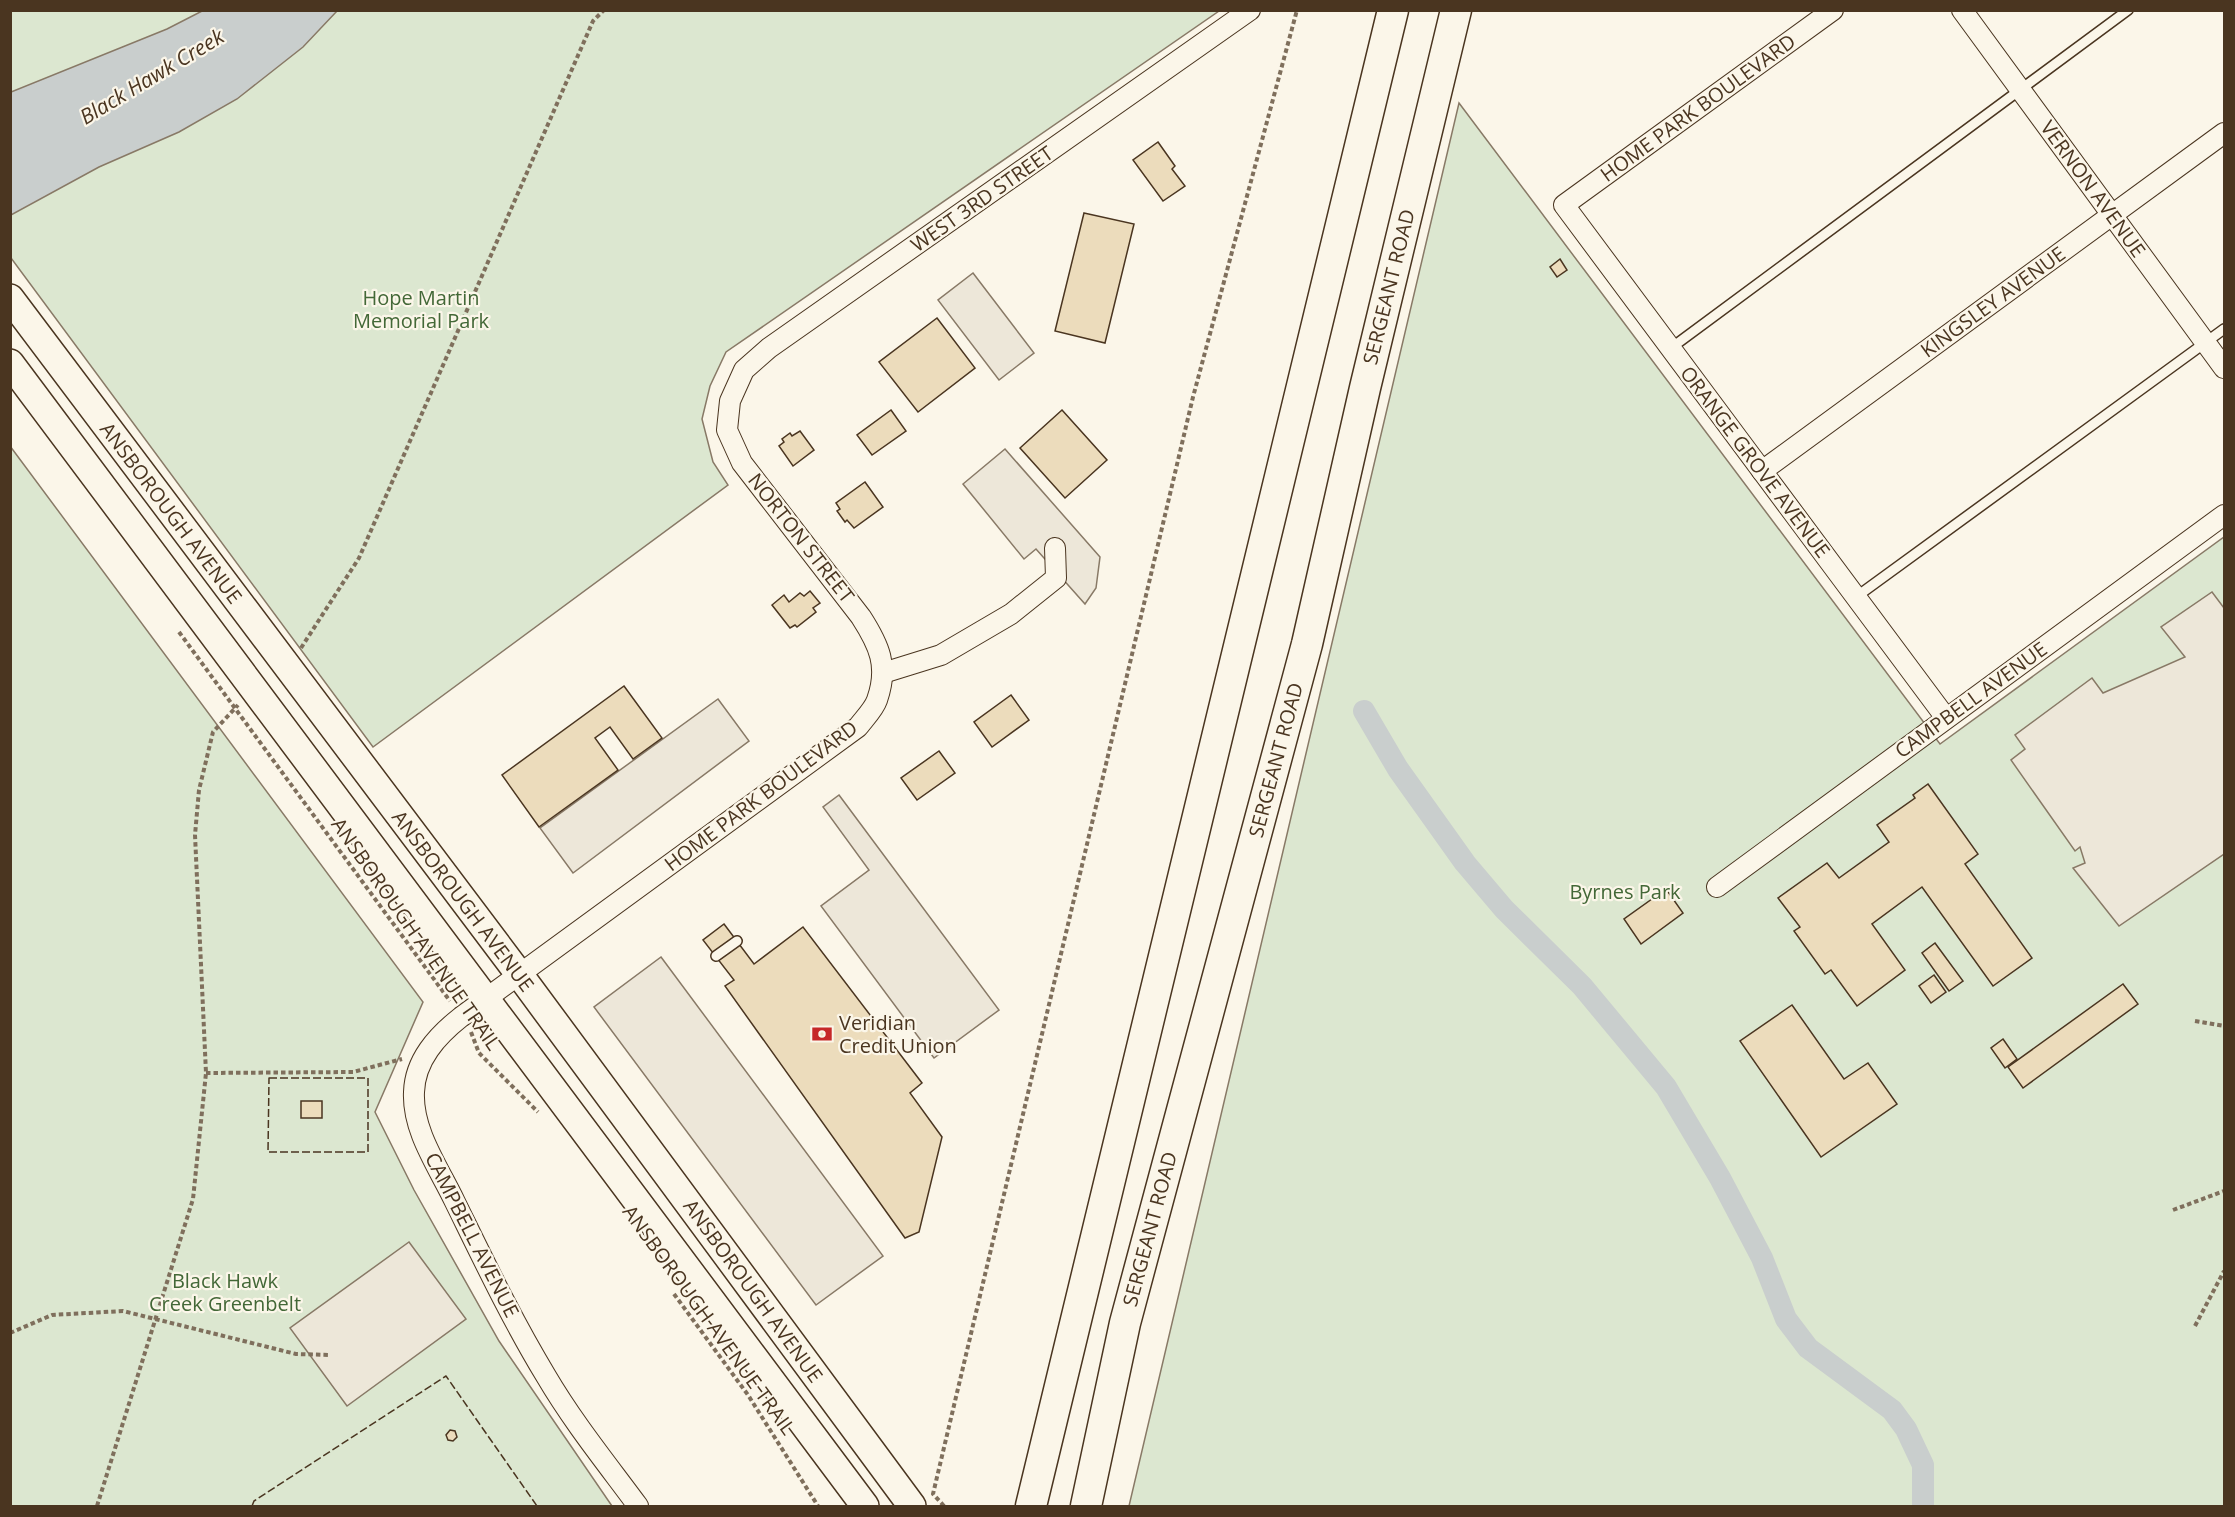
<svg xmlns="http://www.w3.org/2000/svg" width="2235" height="1517" viewBox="0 0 2235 1517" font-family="'Open Sans',sans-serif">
<rect width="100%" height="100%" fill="#fbf6e9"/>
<!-- green -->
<g fill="#dce7d0" stroke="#887966" stroke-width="1.5">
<path d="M 10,11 L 1219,11 L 726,352 L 710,386 L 702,419 L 713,462 L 728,485 L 373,747 L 11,258 Z"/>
<path d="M 1459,103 L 1940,744 L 2224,537 L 2224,1506 L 1129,1506 Z"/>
<path d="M 10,446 L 423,1002 L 375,1112 L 414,1190 L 499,1341 L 612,1506 L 11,1506 Z"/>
</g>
<!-- parking -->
<g fill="#ede7d9" stroke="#887966" stroke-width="1.5">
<path d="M 973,273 L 1034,353 L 999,380 L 938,300 Z"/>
<path d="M 1005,449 L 1100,557 L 1096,588 L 1085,604 L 1036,549 L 1024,559 L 963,484 Z"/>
<path d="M 2212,592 L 2224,608 L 2224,854 L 2119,926 L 2073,868 L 2085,863 L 2080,847 L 2075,851 L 2011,760 L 2025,749 L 2015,735 L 2092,678 L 2103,693 L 2185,657 L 2161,627 Z"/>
<path d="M 718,699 L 749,741 L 573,873 L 540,828 Z"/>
<path d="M 839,795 L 999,1010 L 934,1058 L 821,906 L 869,870 L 823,807 Z"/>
<path d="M 661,957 L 883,1256 L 816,1305 L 594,1007 Z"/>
<path d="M 409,1242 L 466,1319 L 347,1406 L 290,1328 Z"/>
</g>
<!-- water -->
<path fill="#c9cecd" stroke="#887966" stroke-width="1.5" d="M 204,10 L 337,11 L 303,47 L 237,99 L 179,132 L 99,167 L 11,215 L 11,92 L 167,29 Z"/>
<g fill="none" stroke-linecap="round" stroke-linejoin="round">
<!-- canal -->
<path stroke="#c9cecd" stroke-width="22" d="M 1364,711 L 1398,769 L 1465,863 L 1504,909 L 1582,986 L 1666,1087 L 1720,1178 L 1762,1258 L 1786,1319 L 1808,1348 L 1892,1410 L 1906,1429 L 1923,1465 L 1923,1506"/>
</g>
<!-- building -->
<g fill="#ecdcbc" stroke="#4a3520" stroke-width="1.5">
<path d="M 1158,142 L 1175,166 L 1172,169 L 1185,186 L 1163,201 L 1133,160 Z"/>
<path d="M 1084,213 L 1134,224 L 1105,343 L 1055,331 Z"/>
<path d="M 1560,259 L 1567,270 L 1557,277 L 1550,267 Z"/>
<path d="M 937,318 L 975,368 L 918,412 L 879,362 Z"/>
<path d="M 891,410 L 906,431 L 872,455 L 857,435 Z"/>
<path d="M 1062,410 L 1107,460 L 1065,498 L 1020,448 Z"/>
<path d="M 800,431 L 814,450 L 793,466 L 779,446 L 784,442 L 782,439 L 790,433 L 792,436 Z"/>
<path d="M 865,482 L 883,507 L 854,528 L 847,520 L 845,522 L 837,511 L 840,509 L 836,503 Z"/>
<path d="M 810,591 L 820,603 L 813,608 L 816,612 L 797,627 L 795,625 L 790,628 L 772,605 L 784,595 L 789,602 L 800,593 L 804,596 Z"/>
<path d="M 624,686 L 662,738 L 633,759 L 610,727 L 595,738 L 618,770 L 539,827 L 502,775 Z"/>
<path d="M 1011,695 L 1029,720 L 992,747 L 974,722 Z"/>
<path d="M 939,751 L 955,773 L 917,800 L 901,778 Z"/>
<path d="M 1928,784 L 1978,854 L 1965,864 L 2032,958 L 1993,986 L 1922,887 L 1872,924 L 1905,970 L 1857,1006 L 1831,970 L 1825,974 L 1794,931 L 1800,927 L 1778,898 L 1827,863 L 1839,878 L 1889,842 L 1877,825 L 1915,798 L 1913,795 Z"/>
<path d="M 1666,889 L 1683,913 L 1641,944 L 1624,919 Z"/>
<path d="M 724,924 L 754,964 L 803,927 L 922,1083 L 910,1093 L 942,1137 L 919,1232 L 905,1238 L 725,986 L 734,980 L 703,940 Z"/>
<path d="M 1935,943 L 1963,981 L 1949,991 L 1922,953 Z"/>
<path d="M 1934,975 L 1946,992 L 1931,1003 L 1919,986 Z"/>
<path d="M 2123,984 L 2138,1004 L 2023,1088 L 2008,1067 Z"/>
<path d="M 1792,1005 L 1844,1079 L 1868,1063 L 1897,1104 L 1821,1157 L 1740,1041 Z"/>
<path d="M 2003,1039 L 2017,1059 L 2005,1068 L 1991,1048 Z"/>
<rect x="301" y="1101" width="21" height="17"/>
<path d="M 450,1430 L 455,1431 L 457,1437 L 453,1441 L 448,1440 L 446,1435 Z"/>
</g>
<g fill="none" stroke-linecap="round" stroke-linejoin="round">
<!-- lane casing -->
<g stroke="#4a3520" stroke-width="12">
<g id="lane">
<path d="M 1671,348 L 2128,10"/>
<path d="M 1856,597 L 2224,329"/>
<path d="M 716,956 L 737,941"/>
</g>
</g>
<!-- street casing -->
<g stroke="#4a3520" stroke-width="22">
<g id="street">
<path d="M 1833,10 L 1564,205 L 1946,718"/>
<path d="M 1962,10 L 2224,368"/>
<path d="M 1762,471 L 2224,133"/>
<path d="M 883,673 L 941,655 L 1011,614 L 1056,578 L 1055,548"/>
<path d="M 1717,887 L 2224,515"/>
<path d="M 638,1506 C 607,1464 573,1422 546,1376 C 512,1320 484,1261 455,1202 C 439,1168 412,1131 414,1092 C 415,1060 437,1036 461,1017 L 858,727 C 864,719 874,709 877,700 C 889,666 879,645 861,617 L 742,463 L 727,430 L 730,401 L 744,370 L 769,348 L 1250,10"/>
</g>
</g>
<!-- secondary casing -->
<g stroke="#4a3520" stroke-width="30">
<g id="secondary">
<path d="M 10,298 L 519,974 L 912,1506"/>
<path d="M 10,363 L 865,1506"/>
</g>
</g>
<!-- primary casing -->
<g stroke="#4a3520" stroke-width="33">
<g id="primary">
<path d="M 1031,1506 L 1393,10"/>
<path d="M 1086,1506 L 1125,1323 L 1307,644 L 1365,388 L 1456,10"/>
</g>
</g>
<!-- path -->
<g stroke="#7f6f5c" stroke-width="4" stroke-dasharray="4.5 3" stroke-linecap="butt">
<path d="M 179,632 L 450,1001"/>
<path d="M 301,648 L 359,558 L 593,21 L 604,10"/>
<path d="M 2195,1021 L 2224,1026"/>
<path d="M 471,1032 L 479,1053 L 538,1112"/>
<path d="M 206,1073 L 353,1072 L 402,1059"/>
<path d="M 2173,1210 L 2224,1191"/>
<path d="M 674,1294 L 748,1395 L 818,1506"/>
<path d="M 2195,1326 L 2224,1271"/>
<path d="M 10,1333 L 52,1315 L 123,1311 L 296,1354 L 330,1355"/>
<path d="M 97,1506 L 193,1199 L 206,1073 L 195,835 L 199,790 L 213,732 L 238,705"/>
<path d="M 944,1506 L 933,1494 L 1193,397 L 1297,10"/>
</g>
<!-- lane -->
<use href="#lane" stroke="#fbf6e9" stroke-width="9"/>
<!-- street -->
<use href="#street" stroke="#fbf6e9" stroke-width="20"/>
<!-- secondary -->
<use href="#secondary" stroke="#fbf6e9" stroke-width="27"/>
<!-- primary -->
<use href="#primary" stroke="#fbf6e9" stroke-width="30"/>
<!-- fence -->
<g stroke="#4a3520" stroke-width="1.5" stroke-dasharray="8 3" stroke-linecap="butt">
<path d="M 269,1078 L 368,1078 L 368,1152 L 268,1152 Z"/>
<path d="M 252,1506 L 254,1501 L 446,1376 L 537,1506"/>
</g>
</g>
<!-- icons -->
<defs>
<g id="bank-bare" transform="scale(1.62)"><path d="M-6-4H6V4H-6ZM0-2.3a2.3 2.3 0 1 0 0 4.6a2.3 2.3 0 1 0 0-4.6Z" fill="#c62828" stroke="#fbf6e9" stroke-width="2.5" paint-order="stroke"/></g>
</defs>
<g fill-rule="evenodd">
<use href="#bank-bare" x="822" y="1034"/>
</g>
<g text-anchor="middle" stroke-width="4.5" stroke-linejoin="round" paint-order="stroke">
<!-- street labels -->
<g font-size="20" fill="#4a3520" stroke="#fbf6e9">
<text transform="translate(1698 108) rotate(-36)" y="7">HOME PARK BOULEVARD</text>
<text transform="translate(2093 189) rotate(54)" y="7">VERNON AVENUE</text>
<text transform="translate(982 199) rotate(-35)" y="7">WEST 3RD STREET</text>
<text transform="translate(1389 287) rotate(-76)" y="7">SERGEANT ROAD</text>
<text transform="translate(1993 302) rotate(-36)" y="7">KINGSLEY AVENUE</text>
<text transform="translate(1755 462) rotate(53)" y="7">ORANGE GROVE AVENUE</text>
<text transform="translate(171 513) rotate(53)" y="7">ANSBOROUGH AVENUE</text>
<text transform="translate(801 538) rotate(52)" y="7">NORTON STREET</text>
<text transform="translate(1971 700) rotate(-36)" y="7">CAMPBELL AVENUE</text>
<text transform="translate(1276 760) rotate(-75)" y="7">SERGEANT ROAD</text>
<text transform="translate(761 796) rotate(-37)" y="7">HOME PARK BOULEVARD</text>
<text transform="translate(463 901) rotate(53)" y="7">ANSBOROUGH AVENUE</text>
<text transform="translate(416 934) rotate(55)" y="7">ANSBOROUGH AVENUE TRAIL</text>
<text transform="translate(1150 1229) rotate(-75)" y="7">SERGEANT ROAD</text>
<text transform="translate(472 1235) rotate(63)" y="7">CAMPBELL AVENUE</text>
<text transform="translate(753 1291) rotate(54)" y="7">ANSBOROUGH AVENUE</text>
<text transform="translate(709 1320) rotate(54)" y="7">ANSBOROUGH AVENUE TRAIL</text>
</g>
<!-- park labels -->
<g font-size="20" fill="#436837" stroke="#fbf6e9">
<text x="421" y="305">Hope Martin<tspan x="421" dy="23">Memorial Park</tspan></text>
<text x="1625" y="899">Byrnes Park</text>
<text x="225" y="1288">Black Hawk<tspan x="225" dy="23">Creek Greenbelt</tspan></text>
</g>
<!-- poi labels -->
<g font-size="20" fill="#4a3520" stroke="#fbf6e9" text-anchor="start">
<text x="839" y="1030">Veridian<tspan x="839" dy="23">Credit Union</tspan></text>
</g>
<!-- water labels -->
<g font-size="21" font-style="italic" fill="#4a3520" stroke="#fbf6e9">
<text transform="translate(152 77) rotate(-31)" y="7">Black Hawk Creek</text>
</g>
</g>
<!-- border -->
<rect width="2235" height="1517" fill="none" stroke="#4a3520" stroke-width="24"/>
</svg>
